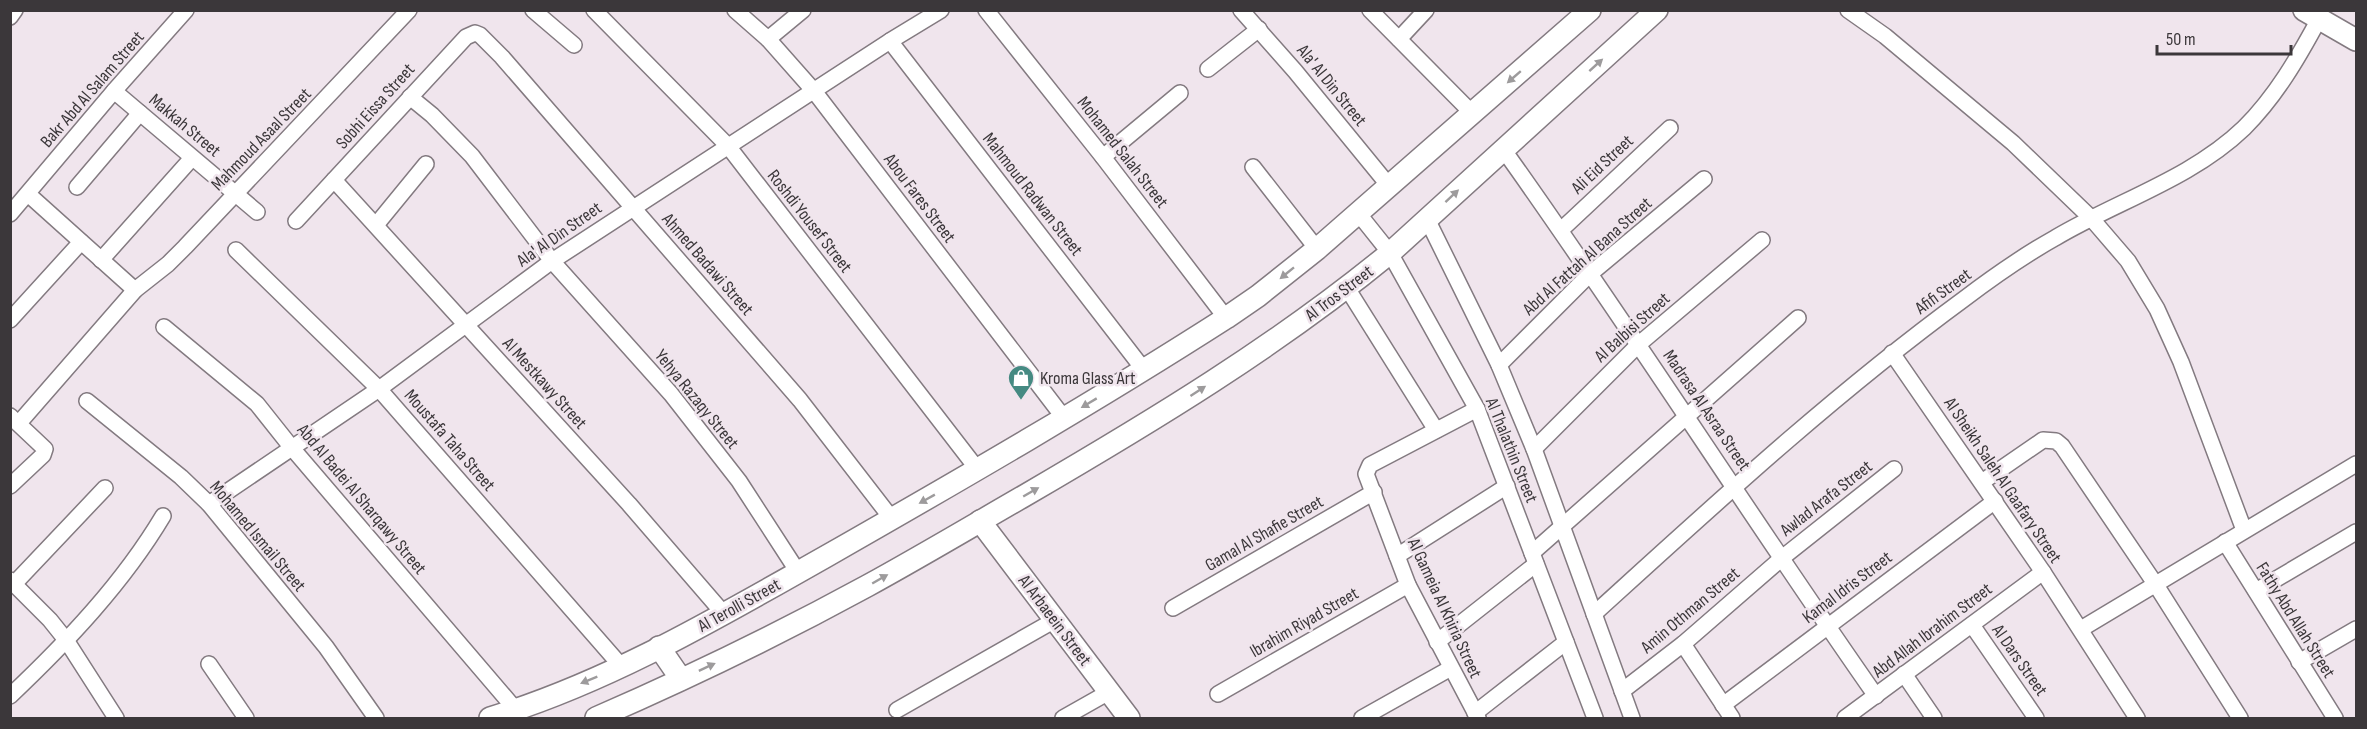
<svg xmlns="http://www.w3.org/2000/svg" width="2367" height="729" viewBox="0 0 2367 729" font-family="'Sofia Sans Condensed',sans-serif">
<rect width="100%" height="100%" fill="#f0e5ed"/>
<g fill="none" stroke-linecap="round" stroke-linejoin="round">
<!-- street casing -->
<g stroke="#837a80" stroke-width="18">
<g id="street">
<path d="M 533,10 L 574,45"/>
<path d="M 594,10 L 728,146 L 978,470"/>
<path d="M 735,10 L 768,39 L 814,91 L 1064,418"/>
<path d="M 986,10 L 1103,157 L 1226,318"/>
<path d="M 1241,10 L 1295,71 L 1390,187"/>
<path d="M 1370,10 L 1472,113"/>
<path d="M 1848,10 L 1885,36 L 2013,143 L 2091,218 L 2128,261 L 2157,309 L 2181,362 L 2244,530"/>
<path d="M 10,17 L 15,10"/>
<path d="M 768,39 L 803,10"/>
<path d="M 1399,39 L 1426,10"/>
<path d="M 890,41 L 1144,370"/>
<path d="M 1208,69 L 1259,29"/>
<path d="M 114,91 L 257,212"/>
<path d="M 410,97 L 432,115 L 472,156 L 552,261 L 671,394 L 739,481 L 798,572"/>
<path d="M 1503,149 C 1631,328 1749,515 1876,696"/>
<path d="M 1103,157 L 1180,93"/>
<path d="M 1253,167 L 1317,249"/>
<path d="M 334,180 L 629,504 L 724,614"/>
<path d="M 77,187 L 140,113"/>
<path d="M 28,194 L 135,290"/>
<path d="M 1358,213 L 1390,253 L 1477,409 L 1595,718"/>
<path d="M 10,214 L 114,91 L 186,10"/>
<path d="M 1427,219 L 1499,365 L 1534,449 L 1632,718"/>
<path d="M 296,221 L 466,37 L 475,33 L 480,35 L 502,57 L 800,400 L 892,519"/>
<path d="M 376,225 L 426,164"/>
<path d="M 1561,230 L 1670,128"/>
<path d="M 236,250 L 379,389 L 622,667"/>
<path d="M 101,260 L 192,158"/>
<path d="M 1347,288 L 1436,430"/>
<path d="M 10,320 L 81,242"/>
<path d="M 164,327 L 257,404 L 292,448 L 516,710"/>
<path d="M 1892,353 L 2043,572 L 2137,718"/>
<path d="M 1499,365 L 1590,274 L 1704,179"/>
<path d="M 87,401 L 181,477 L 209,504 L 326,647 L 376,718"/>
<path d="M 1477,409 L 1370,465 L 1366,474 L 1408,585 L 1478,718"/>
<path d="M 10,416 L 45,449 L 43,455 L 10,486"/>
<path d="M 19,423 L 135,290 L 168,264 L 185,247 L 409,10"/>
<path d="M 1534,449 L 1639,344 L 1762,240"/>
<path d="M 1982,482 L 2043,440 L 2056,441 L 2062,446 L 2156,585 L 2240,718"/>
<path d="M 209,504 L 379,389 L 552,261 L 890,41 L 941,10"/>
<path d="M 2225,542 L 2335,718"/>
<path d="M 1532,553 L 1798,318"/>
<path d="M 1397,556 L 1507,486"/>
<path d="M 10,580 L 50,620 L 66,640 L 116,718"/>
<path d="M 14,584 L 105,488"/>
<path d="M 2256,591 L 2356,532"/>
<path d="M 1173,608 L 1374,492"/>
<path d="M 1594,614 C 1714,505 1833,395 1964,299 C 1993,277 2023,256 2055,238 C 2117,201 2191,179 2244,128 C 2276,96 2298,58 2319,19"/>
<path d="M 1972,625 L 2036,718"/>
<path d="M 2081,629 L 2356,464"/>
<path d="M 1437,642 L 1536,564"/>
<path d="M 1683,644 L 1732,718"/>
<path d="M 2299,662 L 2356,629"/>
<path d="M 209,664 L 246,718"/>
<path d="M 1904,674 L 1934,718"/>
<path d="M 1622,691 L 1683,644 L 1782,558 L 1894,469"/>
<path d="M 1218,694 L 1408,585"/>
<path d="M 10,696 C 67,642 123,583 163,516"/>
<path d="M 1723,705 L 1995,501"/>
<path d="M 897,710 L 1055,620"/>
<path d="M 1475,713 L 1566,642"/>
<path d="M 1063,718 L 1109,692"/>
<path d="M 1362,718 L 1451,668"/>
<path d="M 1845,718 L 2043,572"/>
</g>
</g>
<!-- secondary casing -->
<g stroke="#837a80" stroke-width="24">
<g id="secondary">
<path d="M 2304,10 L 2356,40"/>
<path d="M 980,521 L 1129,718"/>
<path d="M 659,647 L 681,679"/>
<path d="M 490,718 C 609,682 717,618 825,557 C 960,480 1095,402 1226,318 L 1258,296 L 1317,249 L 1590,10"/>
<path d="M 596,718 C 688,678 779,634 867,586 C 920,557 972,526 1024,496 C 1151,422 1277,346 1390,253 L 1657,10"/>
</g>
</g>
<!-- street -->
<use href="#street" stroke="#fff" stroke-width="15"/>
<!-- secondary -->
<use href="#secondary" stroke="#fff" stroke-width="21"/>
</g>
<!-- one-way arrows -->
<defs><path id="oneway-solid" d="M-6-.8H1V-3.2L6.5 0L1 3.2V.8H-6Z" transform="scale(1.5)"/></defs>
<g fill="#9d9b9c">
<use href="#oneway-solid" transform="translate(1596 65) rotate(-42)"/>
<use href="#oneway-solid" transform="translate(1514 77) rotate(139)"/>
<use href="#oneway-solid" transform="translate(1452 196) rotate(-43)"/>
<use href="#oneway-solid" transform="translate(1287 273) rotate(141)"/>
<use href="#oneway-solid" transform="translate(1198 391) rotate(-33)"/>
<use href="#oneway-solid" transform="translate(1089 403) rotate(149)"/>
<use href="#oneway-solid" transform="translate(1031 492) rotate(-30)"/>
<use href="#oneway-solid" transform="translate(927 499) rotate(151)"/>
<use href="#oneway-solid" transform="translate(880 579) rotate(-30)"/>
<use href="#oneway-solid" transform="translate(707 667) rotate(-25)"/>
<use href="#oneway-solid" transform="translate(589 680) rotate(158)"/>
</g>
<!-- icons -->
<defs>
<g id="shop-pin" transform="scale(1.35)"><path d="M0 17L-7.5 6A9.5 9.5 0 1 1 7.5 6Z" fill="#458a82" stroke="#f0e5ed"/><path d="M-5-2.5h2.3a2.7 3.5 0 0 1 5.4 0H5L5.5 6h-11ZM-1.5-2.5h3a1.5 2.3 0 0 0-3 0Z" fill="#fff"/></g>
</defs>
<g fill-rule="evenodd">
<use href="#shop-pin" x="1021" y="378"/>
</g>
<g text-anchor="middle" stroke-width="5" stroke-linejoin="round" paint-order="stroke">
<!-- street labels -->
<g font-size="18" fill="#3b373a" stroke="#f0e5ed">
<text transform="translate(1332 85) rotate(51)" y="6">Ala' Al Din Street</text>
<text transform="translate(92 89) rotate(-49)" y="6">Bakr Abd Al Salam Street</text>
<text transform="translate(375 106) rotate(-48)" y="6">Sobhi Eissa Street</text>
<text transform="translate(185 125) rotate(40)" y="6">Makkah Street</text>
<text transform="translate(261 139) rotate(-46)" y="6">Mahmoud Asaal Street</text>
<text transform="translate(1123 152) rotate(52)" y="6">Mohamed Salah Street</text>
<text transform="translate(1602 164) rotate(-43)" y="6">Ali Eid Street</text>
<text transform="translate(1033 194) rotate(52)" y="6">Mahmoud Radwan Street</text>
<text transform="translate(920 198) rotate(53)" y="6">Abou Fares Street</text>
<text transform="translate(810 221) rotate(52)" y="6">Roshdi Yousef Street</text>
<text transform="translate(559 234) rotate(-35)" y="6">Ala' Al Din Street</text>
<text transform="translate(1587 256) rotate(-42)" y="6">Abd Al Fattah Al Bana Street</text>
<text transform="translate(708 264) rotate(49)" y="6">Ahmed Badawi Street</text>
<text transform="translate(1943 291) rotate(-36)" y="6">Afifi Street</text>
<text transform="translate(1339 293) rotate(-37)" y="6">Al Tros Street</text>
<text transform="translate(1632 327) rotate(-42)" y="6">Al Balbisi Street</text>
<text transform="translate(545 383) rotate(48)" y="6">Al Mestkawy Street</text>
<text transform="translate(697 399) rotate(51)" y="6">Yehya Razaqy Street</text>
<text transform="translate(1707 410) rotate(56)" y="6">Madrasa Al Asraa Street</text>
<text transform="translate(450 440) rotate(49)" y="6">Moustafa Taha Street</text>
<text transform="translate(1512 450) rotate(68)" y="6">Al Thalathin Street</text>
<text transform="translate(2003 480) rotate(56)" y="6">Al Sheikh Saleh Al Gaafary Street</text>
<text transform="translate(1826 498) rotate(-38)" y="6">Awlad Arafa Street</text>
<text transform="translate(362 499) rotate(50)" y="6">Abd Al Badei Al Sharqawy Street</text>
<text transform="translate(1264 533) rotate(-30)" y="6">Gamal Al Shafie Street</text>
<text transform="translate(258 536) rotate(50)" y="6">Mohamed Ismail Street</text>
<text transform="translate(1847 587) rotate(-37)" y="6">Kamal Idris Street</text>
<text transform="translate(739 605) rotate(-29)" y="6">Al Terolli Street</text>
<text transform="translate(1445 608) rotate(65)" y="6">Al Gameia Al Khiria Street</text>
<text transform="translate(1690 610) rotate(-40)" y="6">Amin Othman Street</text>
<text transform="translate(1055 620) rotate(53)" y="6">Al Arbaeein Street</text>
<text transform="translate(2296 620) rotate(58)" y="6">Fathy Abd Allah Street</text>
<text transform="translate(1304 622) rotate(-30)" y="6">Ibrahim Riyad Street</text>
<text transform="translate(1932 630) rotate(-37)" y="6">Abd Allah Ibrahim Street</text>
<text transform="translate(2020 660) rotate(55)" y="6">Al Dars Street</text>
</g>
<!-- poi labels -->
<g font-size="18" fill="#3b373a" stroke="#f0e5ed" text-anchor="start">
<text x="1040" y="384">Kroma Glass Art</text>
</g>
</g>
<!-- border -->
<rect width="2367" height="729" fill="none" stroke="#3b373a" stroke-width="24"/>
<!-- scale -->
<path d="M2157 45v9h134v-9" fill="none" stroke="#3b373a" stroke-width="3"/>
<text x="2166" y="45" font-size="18" fill="#3b373a" stroke="#f0e5ed" stroke-width="4.5" paint-order="stroke">50 m</text>
</svg>
